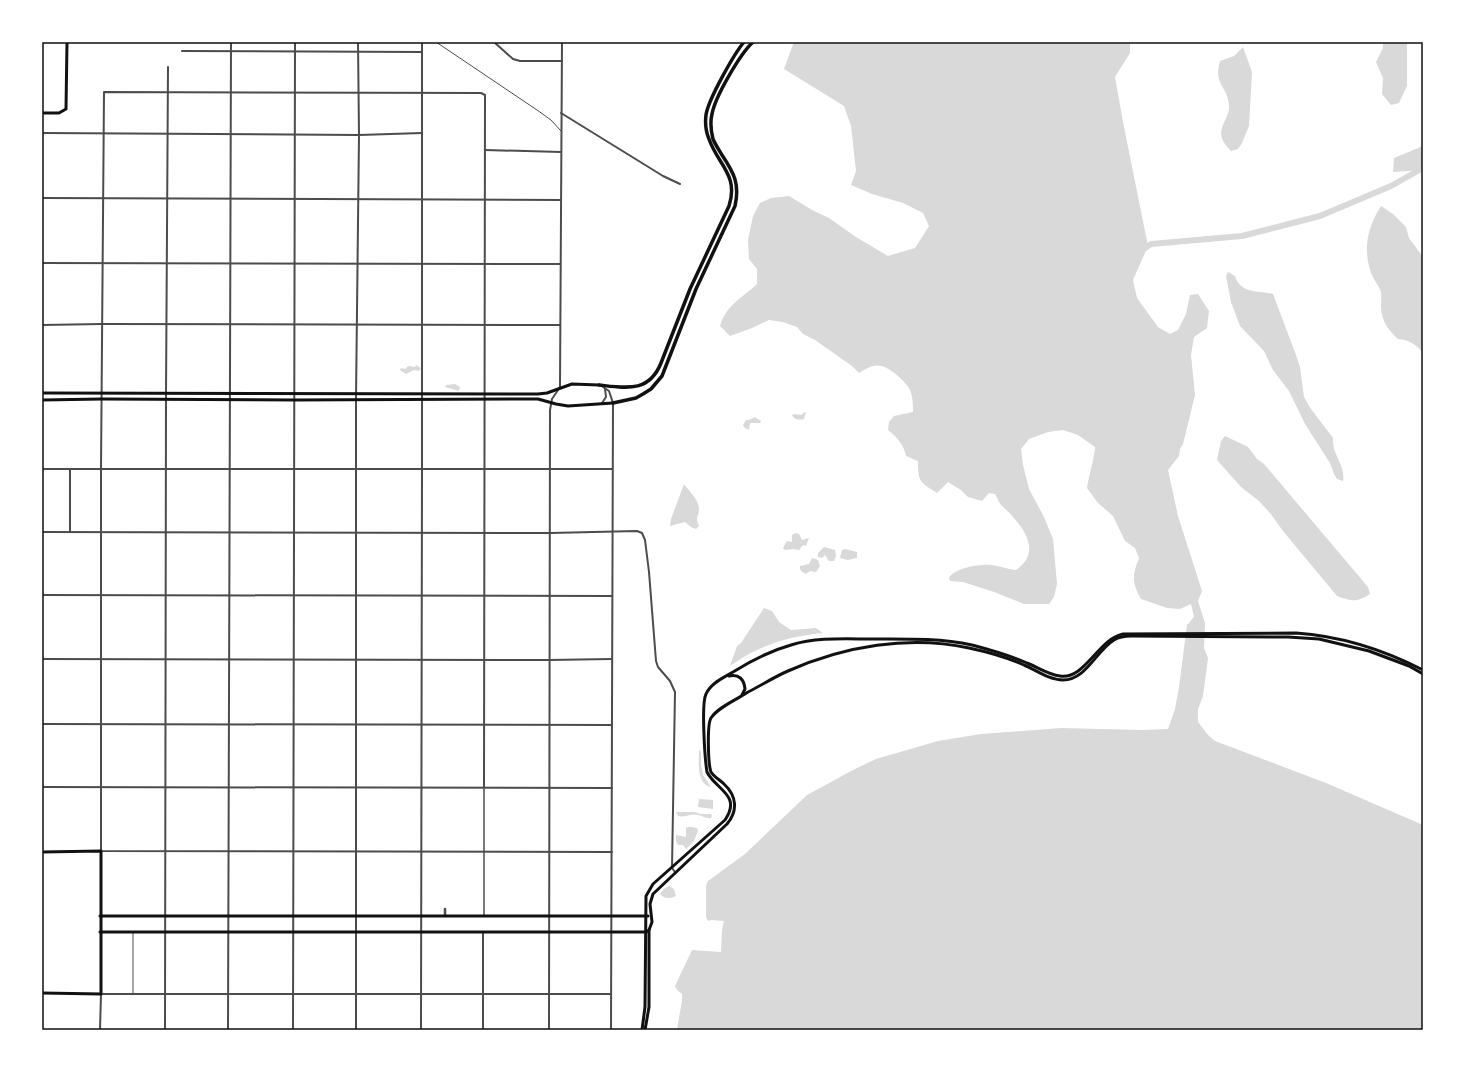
<svg xmlns="http://www.w3.org/2000/svg" width="1465" height="1072" viewBox="0 0 1465 1072" font-family="Jost,sans-serif">
<rect width="100%" height="100%" fill="#fff"/>
<!-- water -->
<g fill="#d9d9d9">
<path d="M 794,42 L 1130,42 L 1130,53 L 1115,77 L 1123,122 L 1148,246 L 1133,280 L 1137,298 L 1158,327 L 1170,334 L 1178,330 L 1186,314 L 1190,295 L 1198,294 L 1209,311 L 1207,328 L 1194,337 L 1191,355 L 1195,395 L 1183,444 L 1180,449 L 1179,456 L 1168,470 L 1178,516 L 1202,591 L 1198,601 L 1205,623 L 1204,648 L 1208,658 L 1203,696 L 1198,709 L 1198,722 L 1208,735 L 1215,741 L 1326,783 L 1423,825 L 1423,1030 L 677,1030 L 682,1000 L 682,994 L 677,990 L 675,986 L 692,950 L 721,952 L 722,930 L 724,921 L 711,920 L 708,921 L 706,917 L 706,886 L 708,881 L 745,854 L 807,795 L 853,770 L 876,759 L 938,741 L 981,734 L 1061,728 L 1142,730 L 1168,729 L 1175,709 L 1179,687 L 1187,625 L 1194,617 L 1191,604 L 1180,609 L 1167,608 L 1141,599 C 1132,583 1132,575 1139,558 L 1135,548 L 1125,541 L 1113,516 L 1098,503 L 1087,488 C 1089,474 1094,461 1095,447 L 1078,435 L 1063,430 L 1048,432 L 1029,439 L 1021,449 L 1023,465 L 1029,489 L 1044,517 L 1053,539 L 1057,584 L 1054,597 L 1049,604 L 1024,604 L 994,592 L 963,582 L 950,581 L 949,578 C 955,568 979,564 991,565 C 999,566 1007,569 1016,570 C 1038,555 1029,535 1014,518 C 1010,513 1005,509 1001,505 C 998,501 997,497 995,494 L 989,493 L 982,501 L 968,497 L 961,490 L 948,482 L 937,493 C 920,482 918,482 918,461 L 906,456 C 904,445 897,437 888,430 L 889,422 L 894,416 L 913,412 C 913,406 913,397 910,390 C 908,385 902,380 898,376 C 883,363 875,362 859,373 L 852,366 L 815,340 L 803,334 L 797,327 L 783,322 L 769,320 L 752,328 L 730,336 L 720,326 C 727,304 741,299 757,284 L 757,269 L 749,259 L 748,240 L 753,216 L 760,203 L 771,198 L 789,196 L 812,210 L 829,218 L 856,237 L 888,256 L 915,248 L 929,226 L 923,213 L 903,203 L 872,194 L 851,185 L 856,171 L 851,126 L 844,106 L 784,69 Z"/>
<path d="M 1383,42 L 1407,42 L 1407,86 L 1399,103 L 1391,105 L 1382,94 L 1383,78 L 1376,62 L 1383,48 Z"/>
<path d="M 1243,47 L 1252,72 L 1249,126 L 1242,143 L 1238,149 L 1231,151 C 1228,147 1223,143 1222,138 C 1218,127 1230,117 1229,106 C 1228,86 1213,85 1220,61 L 1234,56 Z"/>
<path d="M 1423,146 L 1423,170 L 1393,172 L 1394,158 Z"/>
<path d="M 1381,206 L 1393,214 L 1406,227 L 1409,238 L 1423,257 L 1423,353 C 1416,344 1409,340 1398,339 C 1391,333 1383,323 1382,314 C 1380,307 1382,299 1381,292 C 1379,286 1374,280 1371,273 C 1363,249 1367,228 1381,206 Z"/>
<path d="M 1228,272 L 1235,276 C 1241,295 1259,290 1273,294 L 1296,355 L 1300,367 L 1304,397 L 1311,409 L 1333,438 C 1331,453 1346,466 1343,481 L 1337,479 L 1334,474 L 1330,463 L 1305,424 L 1289,391 L 1273,370 L 1264,351 L 1240,326 L 1231,302 L 1226,276 Z"/>
<path d="M 416,365 L 421,368 L 419,371 L 414,370 L 406,374 L 400,370 L 400,369 L 402,368 L 405,369 L 408,366 L 415,367 Z"/>
<path d="M 455,384 L 460,387 L 459,391 L 445,387 L 446,385 Z"/>
<path d="M 806,412 L 804,419 C 800,420 794,420 792,415 L 794,414 L 802,415 L 803,413 Z"/>
<path d="M 755,417 L 761,421 L 760,423 L 750,423 L 749,430 L 745,428 L 743,425 L 746,420 L 749,420 Z"/>
<path d="M 1225,436 L 1248,447 L 1257,459 L 1264,464 L 1368,587 L 1370,594 C 1356,603 1351,601 1337,596 L 1283,531 L 1270,513 L 1259,501 L 1241,487 L 1217,460 L 1221,441 Z"/>
<path d="M 684,484 C 689,491 700,501 699,510 C 698,518 695,517 699,526 L 696,529 L 691,527 L 685,522 L 670,526 L 671,519 Z"/>
<path d="M 796,533 L 799,534 L 802,540 L 809,538 L 806,546 L 803,545 L 799,550 L 793,549 L 785,550 L 783,548 L 787,541 L 792,542 L 792,535 Z"/>
<path d="M 824,547 L 835,550 L 836,556 L 834,561 L 829,561 L 825,555 L 822,558 L 818,557 L 818,553 Z"/>
<path d="M 845,549 L 857,552 L 857,558 L 848,560 L 840,558 L 842,550 Z"/>
<path d="M 812,558 L 818,560 L 820,566 L 816,572 L 810,571 L 806,574 L 802,572 L 800,569 L 800,566 L 809,564 Z"/>
<path d="M 764,608 L 772,611 L 779,622 L 791,630 L 816,628 L 823,633 C 801,635 778,640 757,650 C 748,654 739,660 730,666 L 737,646 L 741,643 Z"/>
<path d="M 699,750 L 701,752 L 701,764 L 703,775 L 711,787 C 696,784 699,761 699,750 Z"/>
<path d="M 699,799 L 713,800 L 713,809 L 698,807 Z"/>
<path d="M 676,812 L 695,812 L 701,814 L 711,814 L 712,816 L 711,818 C 706,819 703,816 698,815 C 691,813 685,818 678,816 Z"/>
<path d="M 688,827 L 692,827 L 697,828 L 698,831 L 694,841 L 686,849 L 683,845 L 678,845 L 676,841 L 676,835 L 686,837 L 686,828 Z"/>
<path d="M 669,886 L 674,889 L 676,896 C 670,899 664,899 660,894 L 664,889 Z"/>
</g>
<g fill="none" stroke-linecap="round" stroke-linejoin="round">
<!-- river -->
<path stroke="#d9d9d9" stroke-width="6" d="M 1142,250 L 1151,244 L 1242,236 L 1320,216 L 1391,186 L 1423,168"/>
<!-- service -->
<g stroke="#4c4c4c" stroke-width="1">
<path d="M 436,42 L 537,110 L 551,120 L 561,131"/>
<path d="M 133,993 L 133,932"/>
</g>
<!-- pedestrian -->
<path stroke="#4c4c4c" stroke-width="1.5" d="M 484,916 L 484,788"/>
<!-- minor -->
<g stroke="#4c4c4c" stroke-width="2">
<path d="M 494,42 L 513,59 L 520,61 L 562,61"/>
<path d="M 182,51 L 422,52"/>
<path d="M 561,113 L 663,176 L 680,184"/>
<path d="M 42,133 L 359,135 L 422,133"/>
<path d="M 485,150 L 561,152"/>
<path d="M 42,198 L 561,200"/>
<path d="M 42,263 L 560,264"/>
<path d="M 42,325 L 102,324 L 560,325"/>
<path d="M 603,387 L 609,391 L 613,403 L 611,1030"/>
<path d="M 602,403 L 606,397 L 605,389"/>
<path d="M 42,469 L 612,469"/>
<path d="M 42,532 L 550,533 L 637,531 L 642,533 L 645,540 L 649,572 L 656,661 L 658,667 L 670,681 L 675,692 L 672,868 L 675,872"/>
<path d="M 70,532 L 70,469"/>
<path d="M 42,595 L 612,596"/>
<path d="M 42,659 L 549,660 L 612,659"/>
<path d="M 42,724 L 612,725"/>
<path d="M 42,787 L 612,788"/>
<path d="M 484,787 L 485,95 L 481,93 L 104,92 L 101,469 L 101,851 L 612,852"/>
<path d="M 100,1030 L 101,994 L 611,994"/>
<path d="M 165,1030 L 166,394 L 168,67"/>
<path d="M 228,1030 L 231,42"/>
<path d="M 293,1030 L 295,42"/>
<path d="M 356,1030 L 356,399 L 359,135 L 358,42"/>
<path d="M 421,1030 L 422,469 L 422,42"/>
<path d="M 483,1030 L 483,932"/>
<path d="M 549,1030 L 550,410 L 552,399 L 560,387 L 562,42"/>
</g>
<!-- tertiary -->
<path stroke="#4c4c4c" stroke-width="2.5" d="M 445,916 L 445,909"/>
<!-- secondary -->
<g stroke="#111" stroke-width="3">
<path d="M 42,113 L 59,113 L 66,109 L 67,42"/>
<path d="M 42,393 L 538,394 L 547,393 L 572,384 L 599,385"/>
<path d="M 42,400 L 102,399 L 294,400 L 538,399 L 556,404 L 568,406 L 613,403"/>
<path d="M 729,676 C 739,674 744,679 745,689 L 742,695"/>
<path d="M 42,852 L 101,851 L 101,994 L 42,993"/>
<path d="M 100,916 L 648,916"/>
<path d="M 100,932 L 646,932"/>
<path d="M 646,932 L 649,930 L 652,922 L 650,904 L 653,894 L 727,824 C 738,811 737,796 724,784 C 720,780 714,777 711,772 C 708,764 707,724 711,718 C 718,707 738,699 748,692 C 762,685 774,677 788,671 C 844,646 909,635 969,648 C 988,652 1006,657 1024,665 C 1036,670 1049,680 1063,680 C 1086,680 1096,651 1114,640 C 1119,637 1125,636 1131,636 L 1288,637 L 1319,639 L 1369,651 L 1409,666 L 1423,674"/>
<path d="M 642,1030 L 645,1007 L 646,896 L 653,884 L 725,820 C 742,795 716,790 707,772 C 705,760 701,704 706,694 C 711,683 723,678 733,672 C 752,660 770,651 791,645 C 817,637 845,639 872,639 C 905,639 939,638 972,645 C 991,650 1009,655 1027,663 C 1037,667 1049,675 1060,676 C 1085,680 1098,639 1123,634 L 1296,633 C 1341,636 1382,649 1423,670"/>
<path d="M 645,1030 L 649,1007 L 649,930"/>
</g>
<!-- primary -->
<g stroke="#111" stroke-width="3.5">
<path d="M 599,385 C 626,388 649,393 661,363 L 690,289 L 729,206 C 739,175 718,165 709,139 C 706,132 705,123 706,115 C 708,100 734,54 744,42"/>
<path d="M 613,403 L 636,398 L 643,394 L 651,389 L 662,376 L 696,289 L 735,206 C 740,184 734,173 722,155 C 719,150 715,144 713,139 C 711,131 710,122 712,114 C 715,97 740,54 753,42"/>
</g>
</g>
<!-- border -->
<rect width="1465" height="1072" fill="none" stroke="#ffffff" stroke-width="86"/>
<rect x="43" y="43" width="1379" height="986" fill="none" stroke="#111" stroke-width="1.5"/>
</svg>
